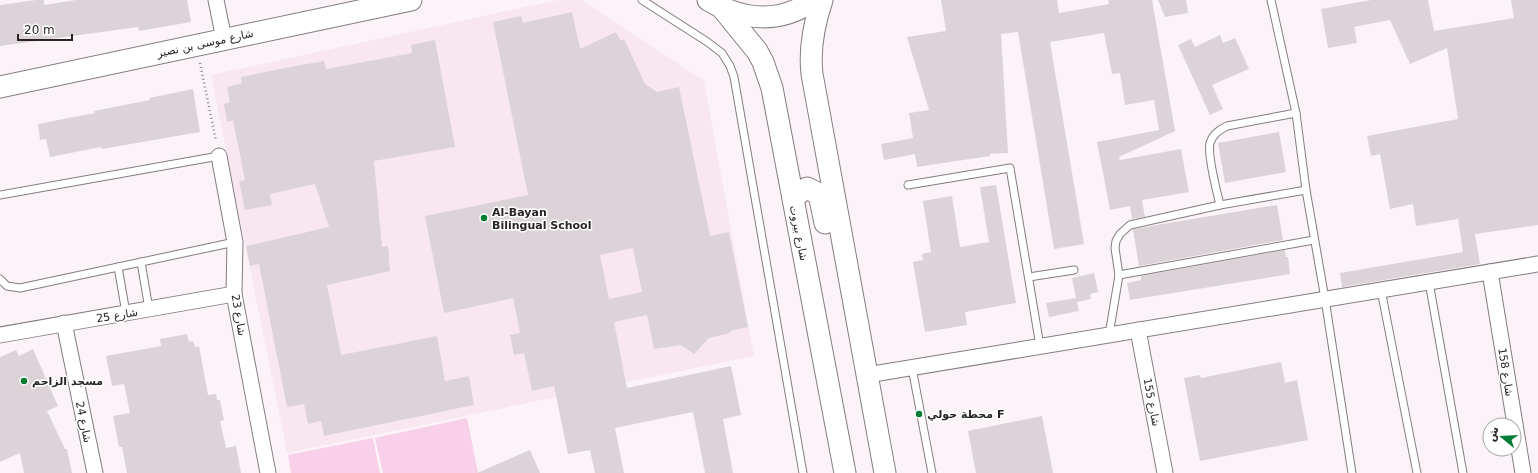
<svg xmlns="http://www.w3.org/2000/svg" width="1538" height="473" viewBox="0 0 1538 473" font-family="'DejaVu Sans','Noto Sans Arabic',sans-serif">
<rect width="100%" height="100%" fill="#fcf3f8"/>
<!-- built -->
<path fill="#f8e7f1" d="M 558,0 L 582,0 L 704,81 L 754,356 L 287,453 L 211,75 Z"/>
<!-- green -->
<g fill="#f9d0e9">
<path d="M 467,418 L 478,473 L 383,473 L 375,438 Z"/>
<path d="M 373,438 L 380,473 L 291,473 L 288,455 Z"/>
</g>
<!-- building -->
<g fill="#dcd3d8" fill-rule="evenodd">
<path d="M 36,0 L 44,0 L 44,5 L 76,0 L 187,0 L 191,22 L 139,31 L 138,27 L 0,46 L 0,5 Z"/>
<path d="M 941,0 L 1057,0 L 1059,13 L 1109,4 L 1108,0 L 1152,0 L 1175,131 L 1119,157 L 1120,160 L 1181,149 L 1189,192 L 1142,200 L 1145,217 L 1132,219 L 1130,206 L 1110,210 L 1097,142 L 1159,130 L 1154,100 L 1125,105 L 1120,73 L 1112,74 L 1104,33 L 1050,42 L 1084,244 L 1054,249 L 1018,32 L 1001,34 L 1008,153 L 990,154 L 990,156 L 917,167 L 915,154 L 884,160 L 881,144 L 913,138 L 909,113 L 929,110 L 907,37 L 946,31 Z"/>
<path d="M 1158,0 L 1186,0 L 1188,13 L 1165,17 Z"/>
<path d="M 1371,0 L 1428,0 L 1434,31 L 1514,18 L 1511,0 L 1538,0 L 1538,225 L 1475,234 L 1480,264 L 1342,287 L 1340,273 L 1463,252 L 1458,219 L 1416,226 L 1413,204 L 1390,209 L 1380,154 L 1371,156 L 1367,136 L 1458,119 L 1447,48 L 1410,64 L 1390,20 L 1354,27 L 1357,43 L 1328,48 L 1321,9 Z"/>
<path d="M 572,12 L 580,49 L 616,32 L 621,41 L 624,39 L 645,84 L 657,92 L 679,87 L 710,236 L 729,232 L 748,327 L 730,331 L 730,333 L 709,338 L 694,354 L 681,345 L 654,349 L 647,315 L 614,322 L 627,388 L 731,366 L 741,415 L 723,419 L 733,473 L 705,473 L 693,412 L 615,428 L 624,473 L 595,473 L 590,450 L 568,454 L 554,386 L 532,391 L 524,353 L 514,355 L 510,335 L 520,333 L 513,298 L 444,313 L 425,216 L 528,195 L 493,22 L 521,16 L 523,23 ZM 633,248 L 642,292 L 609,299 L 600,255 Z"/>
<path d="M 1220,35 L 1223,43 L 1235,38 L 1249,69 L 1212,85 L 1223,109 L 1210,115 L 1178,45 L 1191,39 L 1195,47 Z"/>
<path d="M 435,40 L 455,147 L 374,161 L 382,247 L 388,246 L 390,271 L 327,285 L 341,355 L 437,336 L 445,381 L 469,376 L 474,405 L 324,436 L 321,421 L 308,424 L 304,404 L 287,407 L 259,264 L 250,266 L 246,246 L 329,227 L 315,184 L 270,194 L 272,205 L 245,210 L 239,181 L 245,180 L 233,120 L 227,122 L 224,104 L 230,102 L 227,87 L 242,83 L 241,77 L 290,67 L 324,61 L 326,69 L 412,53 L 411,45 Z"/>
<path d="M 193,89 L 200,132 L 102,149 L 101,147 L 50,157 L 46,139 L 40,140 L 38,124 L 95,113 L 94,111 L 150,100 L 149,98 Z"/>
<path d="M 1279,132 L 1286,172 L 1225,183 L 1218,143 Z"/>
<path d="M 996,185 L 1016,303 L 965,312 L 967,325 L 925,332 L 913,262 L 923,260 L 922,254 L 931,252 L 923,201 L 952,196 L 960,247 L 989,242 L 980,187 Z"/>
<path d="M 1277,205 L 1283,240 L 1139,266 L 1133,229 Z"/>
<path d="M 1285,250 L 1286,257 L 1288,257 L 1290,274 L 1130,300 L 1127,283 L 1141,280 L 1141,276 Z"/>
<path d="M 1094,273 L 1098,292 L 1090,294 L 1091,299 L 1077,302 L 1079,311 L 1049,317 L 1046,303 L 1076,298 L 1072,278 Z"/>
<path d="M 187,334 L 189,342 L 193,341 L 195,347 L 199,346 L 208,395 L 216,394 L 217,400 L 220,400 L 224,420 L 220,421 L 226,448 L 236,446 L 241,473 L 127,473 L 122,447 L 119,447 L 113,416 L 130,413 L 124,384 L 112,386 L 106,356 L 161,346 L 160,339 Z"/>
<path d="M 33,349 L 58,406 L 47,411 L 65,449 L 67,449 L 72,473 L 24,473 L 20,453 L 0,462 L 0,357 L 16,350 L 19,356 Z"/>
<path d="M 1281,362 L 1285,383 L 1297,380 L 1308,440 L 1200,461 L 1184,378 L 1200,375 L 1201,378 Z"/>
<path d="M 1042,416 L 1053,473 L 976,473 L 968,431 Z"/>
<path d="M 530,450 L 540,473 L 477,473 Z"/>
</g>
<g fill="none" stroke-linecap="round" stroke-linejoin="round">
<!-- lane casing -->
<g stroke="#847c81" stroke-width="9">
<g id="lane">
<path d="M 642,0 L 706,41 L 722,53 L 730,66 L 734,77 L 803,473"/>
<path d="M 1271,0 L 1296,113 L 1306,190 L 1325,299 L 1352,473"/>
<path d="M 908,185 L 1010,168 L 1040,346"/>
<path d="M 0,195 L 219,156"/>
<path d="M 1220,205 C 1217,192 1207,155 1210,143 C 1213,134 1219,130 1227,126 L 1296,113"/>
<path d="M 141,262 L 149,309"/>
<path d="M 118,267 L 126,313"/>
<path d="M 1119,275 L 1314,240"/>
<path d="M 1029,277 L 1074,270"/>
<path d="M 0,279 L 7,286 L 20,288 L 235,242"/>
<path d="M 1429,282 L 1463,473"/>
<path d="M 1381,290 L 1417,473"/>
<path d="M 1109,335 L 1119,275 L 1115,248 L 1116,241 L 1120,234 L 1130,225 L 1220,205 L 1306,190"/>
<path d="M 912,368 L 932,473"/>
</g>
</g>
<!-- street casing -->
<g stroke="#847c81" stroke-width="17">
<g id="street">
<path d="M 216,0 L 224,39"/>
<path d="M 219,156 L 235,242 L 234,294 L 268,473"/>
<path d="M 1490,272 L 1523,473"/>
<path d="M 64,323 L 95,473"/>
<path d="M 1138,330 L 1165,473"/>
<path d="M 0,335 L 234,294"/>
<path d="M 867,375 L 1538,264"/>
</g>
</g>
<!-- secondary casing -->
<g stroke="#847c81" stroke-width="23">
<g id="secondary">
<path d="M 708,0 C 743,21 780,24 814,0"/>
<path d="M 822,0 C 814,24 809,48 812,74 L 885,473"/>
<path d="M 722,8 L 757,51 L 763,62 L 772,88 L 845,473"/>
<path d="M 0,87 L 411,0"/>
<path d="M 793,197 L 807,188 L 819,194 L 825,223"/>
</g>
</g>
<!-- path -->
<path stroke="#8d868a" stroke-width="2.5" stroke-dasharray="1 3" stroke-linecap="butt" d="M 200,63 L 216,141"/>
<!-- lane -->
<use href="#lane" stroke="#fff" stroke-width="7"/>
<!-- street -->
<use href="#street" stroke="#fff" stroke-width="15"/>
<!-- secondary -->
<use href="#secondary" stroke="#fff" stroke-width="21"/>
</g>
<!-- markers -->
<g fill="#007c34" stroke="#fff" stroke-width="1.5">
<circle cx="484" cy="218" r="4"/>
<circle cx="24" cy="381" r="4"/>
<circle cx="919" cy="414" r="4"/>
</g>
<g text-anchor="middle" stroke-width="3" stroke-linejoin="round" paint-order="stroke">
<!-- street labels -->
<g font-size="11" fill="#282426" stroke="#fff">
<text transform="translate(205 43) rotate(-12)" y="4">شارع موسى بن نصير</text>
<text transform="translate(799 233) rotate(79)" y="4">شارع بيروت</text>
<text transform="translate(117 315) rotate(-9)" y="4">شارع 25</text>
<text transform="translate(239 315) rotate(80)" y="4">شارع 23</text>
<text transform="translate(1506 372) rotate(81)" y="4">شارع 158</text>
<text transform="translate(1152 402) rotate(79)" y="4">شارع 155</text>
<text transform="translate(84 422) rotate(78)" y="4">شارع 24</text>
</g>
<!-- poi labels -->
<g font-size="11" font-weight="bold" fill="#282426" stroke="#fff" text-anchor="start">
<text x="492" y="216">Al-Bayan<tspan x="492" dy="13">Bilingual School</tspan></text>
<text x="32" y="385">مسجد الزاحم</text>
<text x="927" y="418">محطة حولي F</text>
</g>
</g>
<!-- north arrow -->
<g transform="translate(1502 437) rotate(288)"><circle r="19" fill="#ffffff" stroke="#a9a7a8"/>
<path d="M0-3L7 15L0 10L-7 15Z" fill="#007c34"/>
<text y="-6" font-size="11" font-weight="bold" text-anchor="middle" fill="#282426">ش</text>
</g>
<!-- scale -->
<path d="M18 34v6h54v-6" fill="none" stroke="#282426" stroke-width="2"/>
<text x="24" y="34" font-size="12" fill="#282426" stroke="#ffffff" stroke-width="3" paint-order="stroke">20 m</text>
</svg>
